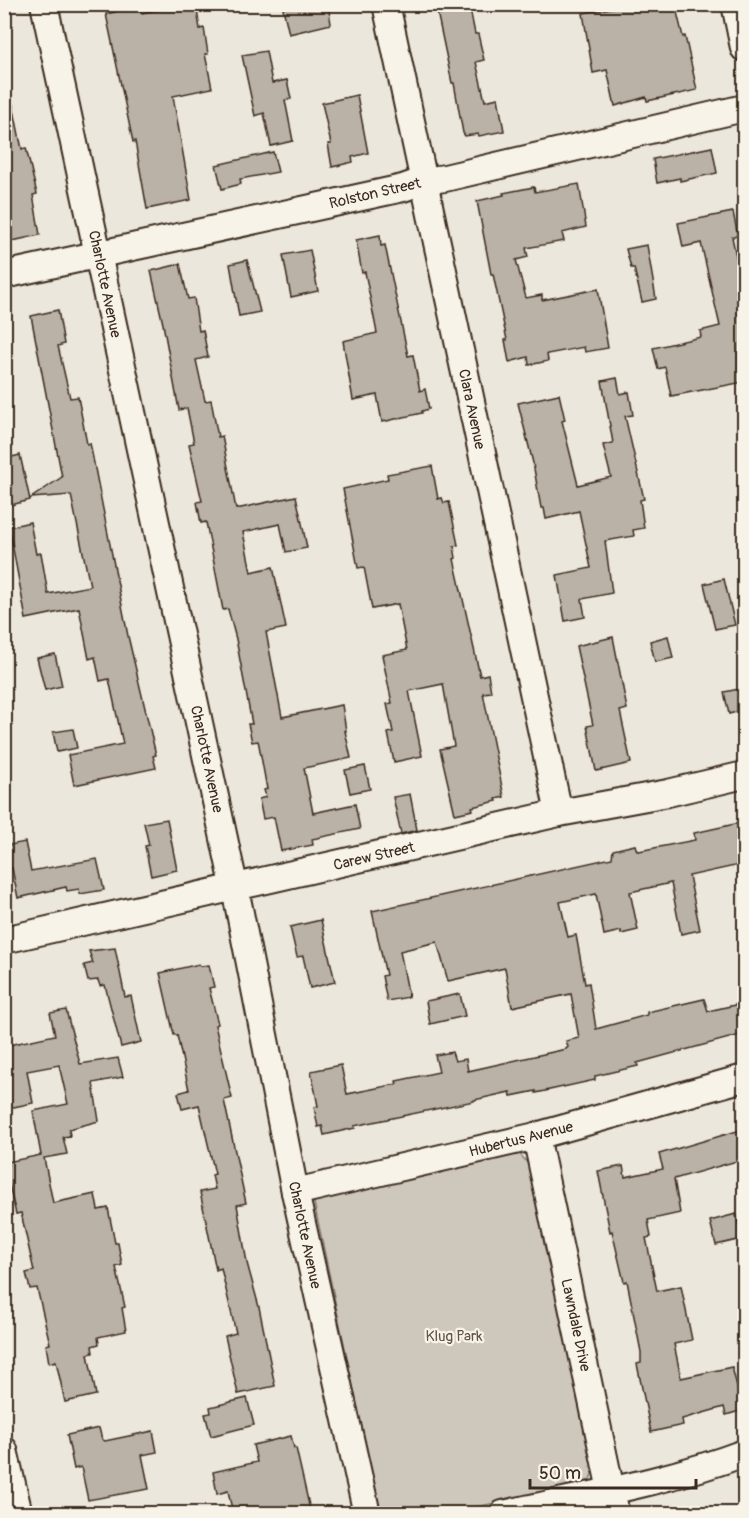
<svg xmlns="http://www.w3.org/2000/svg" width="749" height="1518" viewBox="0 0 749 1518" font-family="Pangolin,sans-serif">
<rect width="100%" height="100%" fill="#ece7dc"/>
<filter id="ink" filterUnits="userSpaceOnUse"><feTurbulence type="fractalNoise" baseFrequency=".0167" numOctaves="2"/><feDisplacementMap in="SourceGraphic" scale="12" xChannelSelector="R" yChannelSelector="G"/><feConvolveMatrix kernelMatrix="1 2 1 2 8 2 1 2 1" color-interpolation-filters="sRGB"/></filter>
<g filter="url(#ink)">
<!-- green -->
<path fill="#cec8bc" stroke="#84796d" stroke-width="1.5" d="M 514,1154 L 520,1154 L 529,1165 L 594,1469 L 589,1482 L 580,1485 L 448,1513 L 380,1513 L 314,1203 L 319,1198 L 329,1195 Z"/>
<!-- building -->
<g fill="#bab2a7" stroke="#3b2a1e" stroke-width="1.5">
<path d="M 187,4 L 196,4 L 200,29 L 204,28 L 208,54 L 205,54 L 212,88 L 173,96 L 191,200 L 147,209 L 135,141 L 133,142 L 106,14 L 140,6 L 141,13 Z"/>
<path d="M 282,4 L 328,4 L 331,24 L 289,34 Z"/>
<path d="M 449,4 L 469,4 L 475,34 L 478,34 L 484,60 L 476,62 L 485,101 L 498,98 L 504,131 L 479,136 L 478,134 L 465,136 L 463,133 L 454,83 L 452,83 L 436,7 Z"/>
<path d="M 633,4 L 675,4 L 683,37 L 685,36 L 697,90 L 647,101 L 646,97 L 615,106 L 607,70 L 593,73 L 583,13 Z"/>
<path d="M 266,51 L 272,83 L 287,80 L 291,99 L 285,100 L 293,141 L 271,146 L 264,113 L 255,116 L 242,55 Z"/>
<path d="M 357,95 L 368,153 L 352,157 L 353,162 L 332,167 L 328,144 L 331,144 L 322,103 Z"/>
<path d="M 13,105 L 20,140 L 22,149 L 26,148 L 37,194 L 33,195 L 40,235 L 12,241 L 4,203 L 4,106 Z"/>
<path d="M 712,147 L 717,173 L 680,181 L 680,178 L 657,183 L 653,159 Z"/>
<path d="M 273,152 L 278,172 L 240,179 L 241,184 L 222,189 L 216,165 Z"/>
<path d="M 579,184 L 586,227 L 562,233 L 564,241 L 526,248 L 528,257 L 516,260 L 526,298 L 542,295 L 542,300 L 598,289 L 608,348 L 585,352 L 584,347 L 547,354 L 548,361 L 529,365 L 528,357 L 509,362 L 505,340 L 507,340 L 493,274 L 491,274 L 477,201 L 504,195 L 503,193 L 534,187 L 535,192 Z"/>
<path d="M 733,212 L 738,236 L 732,237 L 744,294 L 744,382 L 671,396 L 665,367 L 658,369 L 653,348 L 701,337 L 700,331 L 720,326 L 701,243 L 683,247 L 678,223 Z"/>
<path d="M 380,235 L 381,246 L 385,245 L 408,356 L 413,355 L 420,391 L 425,389 L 429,409 L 422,411 L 422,413 L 382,422 L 377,395 L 353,400 L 343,341 L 377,333 L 365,272 L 362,273 L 356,240 Z"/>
<path d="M 647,245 L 656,299 L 642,302 L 634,268 L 631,268 L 626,249 Z"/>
<path d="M 310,250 L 318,291 L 291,297 L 283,255 Z"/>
<path d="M 247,260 L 260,312 L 239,316 L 230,264 Z"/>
<path d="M 180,264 L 188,299 L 194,298 L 199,331 L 203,330 L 208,357 L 196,360 L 205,401 L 211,400 L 218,437 L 222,436 L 236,509 L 296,496 L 303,528 L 307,548 L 286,552 L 280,524 L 243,532 L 251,572 L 273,567 L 286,628 L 266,632 L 282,717 L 342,705 L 346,731 L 345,731 L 351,758 L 304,768 L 313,813 L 355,804 L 360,829 L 312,839 L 313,845 L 281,851 L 274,817 L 263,819 L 259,799 L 266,797 L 264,790 L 267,789 L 259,745 L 258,741 L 252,742 L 248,724 L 252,724 L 236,639 L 228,609 L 223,610 L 206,522 L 201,523 L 197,502 L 202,501 L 189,444 L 194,443 L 187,408 L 179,410 L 163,324 L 151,271 Z"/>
<path d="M 58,310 L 64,344 L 58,346 L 70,398 L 78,397 L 87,444 L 90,443 L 128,636 L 156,755 L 153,756 L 156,768 L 74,785 L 68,755 L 123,744 L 109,679 L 100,681 L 95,657 L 89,659 L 79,608 L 26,619 L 9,527 L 30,522 L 36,554 L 41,553 L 48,594 L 90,586 L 71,495 L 31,498 L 62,477 L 31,316 Z"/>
<path d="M 617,378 L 620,394 L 629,392 L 633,415 L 625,416 L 644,499 L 640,500 L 644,528 L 633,530 L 634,536 L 605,541 L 612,593 L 582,599 L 585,617 L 565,621 L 557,575 L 591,568 L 579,511 L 546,519 L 544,508 L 541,508 L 533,463 L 518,403 L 559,394 L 565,420 L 562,421 L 578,485 L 611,477 L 603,445 L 613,443 L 602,381 Z"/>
<path d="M 20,455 L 30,500 L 11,505 L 4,477 L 4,459 Z"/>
<path d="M 432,466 L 438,499 L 442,498 L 444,503 L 449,502 L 458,545 L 454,546 L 456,558 L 454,559 L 480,676 L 488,674 L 491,692 L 483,693 L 504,797 L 496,799 L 497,801 L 472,807 L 473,810 L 455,814 L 440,749 L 454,746 L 443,684 L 409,691 L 422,756 L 394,762 L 388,733 L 393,732 L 387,704 L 392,703 L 382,655 L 407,650 L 398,604 L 372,609 L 364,567 L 358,568 L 343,489 L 388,479 L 387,474 Z"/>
<path d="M 724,579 L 735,625 L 715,629 L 704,584 Z"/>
<path d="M 668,636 L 673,658 L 655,662 L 650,641 Z"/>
<path d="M 613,637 L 627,709 L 620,711 L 631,763 L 596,771 L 587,726 L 593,725 L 576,646 Z"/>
<path d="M 55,654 L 62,686 L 45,690 L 37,658 Z"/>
<path d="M 744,688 L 744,710 L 729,714 L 724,692 Z"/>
<path d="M 73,729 L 77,748 L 57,752 L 53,732 Z"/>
<path d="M 365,766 L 370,789 L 350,793 L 345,770 Z"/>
<path d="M 410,794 L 417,830 L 401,834 L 393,797 Z"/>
<path d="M 167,819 L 177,870 L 151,876 L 145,846 L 149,845 L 144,823 Z"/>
<path d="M 744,822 L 744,864 L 689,876 L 700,930 L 681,934 L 671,883 L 630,892 L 638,930 L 621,934 L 621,931 L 604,935 L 596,894 L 560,902 L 568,937 L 576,935 L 585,984 L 589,983 L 596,1029 L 647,1015 L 647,1012 L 704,999 L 708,1011 L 744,1003 L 744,1034 L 637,1063 L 638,1066 L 595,1076 L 595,1080 L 536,1093 L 536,1091 L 511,1096 L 510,1092 L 474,1100 L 474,1101 L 354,1126 L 355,1128 L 324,1135 L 322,1126 L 318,1127 L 314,1107 L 318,1106 L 311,1071 L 341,1065 L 347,1094 L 397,1084 L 396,1081 L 439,1072 L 435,1055 L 452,1052 L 455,1061 L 466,1059 L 468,1071 L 566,1049 L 568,1047 L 566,1041 L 579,1038 L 571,994 L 512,1007 L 505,968 L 448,981 L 437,942 L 400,951 L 409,997 L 387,1001 L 382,976 L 386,975 L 372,911 L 612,858 L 613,850 L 635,845 L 637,851 L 639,851 L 695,840 L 694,833 Z"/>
<path d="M 25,842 L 31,871 L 97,859 L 104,890 L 80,894 L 79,889 L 67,891 L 66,887 L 18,898 L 12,868 L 6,869 L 4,846 Z"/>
<path d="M 321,920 L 335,982 L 310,988 L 303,956 L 297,957 L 290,927 Z"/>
<path d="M 115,948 L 125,997 L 131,996 L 141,1042 L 121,1047 L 105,985 L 100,986 L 98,980 L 88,981 L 84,965 L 93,963 L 89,951 Z"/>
<path d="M 199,964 L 200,966 L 209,965 L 214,987 L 209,988 L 218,1024 L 215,1025 L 232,1098 L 224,1100 L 246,1203 L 237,1205 L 247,1263 L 259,1307 L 275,1386 L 238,1394 L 225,1336 L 236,1333 L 221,1268 L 216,1270 L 200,1192 L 215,1189 L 212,1175 L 215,1174 L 199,1105 L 182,1109 L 178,1093 L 189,1090 L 177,1035 L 174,1035 L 160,973 Z"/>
<path d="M 460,994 L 465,1016 L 430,1024 L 426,1001 Z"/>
<path d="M 66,1010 L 80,1064 L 118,1058 L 123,1077 L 93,1083 L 99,1121 L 69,1129 L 70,1136 L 63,1137 L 67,1154 L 44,1158 L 53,1203 L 95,1194 L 98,1210 L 108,1208 L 115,1243 L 118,1243 L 122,1265 L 116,1267 L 125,1307 L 122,1308 L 126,1331 L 98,1337 L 99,1344 L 92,1346 L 93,1353 L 88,1354 L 96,1395 L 65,1402 L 56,1361 L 49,1363 L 46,1345 L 50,1344 L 37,1288 L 30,1289 L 26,1273 L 34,1271 L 21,1213 L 16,1214 L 9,1185 L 4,1186 L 4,1166 L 8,1165 L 7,1162 L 41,1155 L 33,1111 L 68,1104 L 59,1065 L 27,1071 L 33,1103 L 4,1109 L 4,1046 L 55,1035 L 50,1013 Z"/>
<path d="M 744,1129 L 744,1159 L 674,1179 L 680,1213 L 648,1220 L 651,1237 L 646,1238 L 657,1291 L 681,1286 L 692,1340 L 674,1344 L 681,1378 L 732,1367 L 743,1410 L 726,1415 L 724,1407 L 682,1419 L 683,1425 L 651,1432 L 637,1364 L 641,1363 L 641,1352 L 627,1281 L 624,1282 L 612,1231 L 610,1232 L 598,1171 L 623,1166 L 625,1177 L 663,1169 L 659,1154 Z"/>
<path d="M 736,1214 L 742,1239 L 716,1245 L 710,1221 Z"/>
<path d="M 247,1398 L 254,1425 L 211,1436 L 205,1414 L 211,1413 L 210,1407 Z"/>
<path d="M 99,1428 L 102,1439 L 105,1441 L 153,1431 L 157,1452 L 142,1455 L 149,1489 L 88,1500 L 81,1467 L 74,1469 L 67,1435 Z"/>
<path d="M 291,1436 L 294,1448 L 296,1448 L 311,1514 L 233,1514 L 228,1491 L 217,1494 L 213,1472 L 257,1462 L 253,1445 Z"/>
</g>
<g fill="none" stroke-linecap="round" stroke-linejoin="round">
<!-- minor casing -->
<g stroke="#3b2a1e" stroke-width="30">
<g id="minor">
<path d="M 44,4 L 239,908 L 295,1192 L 367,1514"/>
<path d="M 386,4 L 559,813"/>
<path d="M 735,4 L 744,48"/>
<path d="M 4,275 L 403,188 L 423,181 L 445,178 L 744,108"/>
<path d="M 4,940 L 559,813 L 668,793 L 744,775"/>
<path d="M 536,1136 L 616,1514"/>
<path d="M 295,1192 L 536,1136 L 744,1078"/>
<path d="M 4,1450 L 19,1514"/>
<path d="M 503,1514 C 584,1496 667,1482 744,1453"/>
</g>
</g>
<!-- minor -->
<use href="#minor" stroke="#f7f3e8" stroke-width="26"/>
</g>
</g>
<g text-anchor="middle" stroke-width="4.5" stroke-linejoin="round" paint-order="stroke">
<!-- street labels -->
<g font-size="15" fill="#3b2a1e" stroke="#f7f3e8">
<text transform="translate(375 193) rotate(-13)" y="5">Rolston Street</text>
<text transform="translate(105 284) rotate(78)" y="5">Charlotte Avenue</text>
<text transform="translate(472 409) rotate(78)" y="5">Clara Avenue</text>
<text transform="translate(207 759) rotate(78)" y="5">Charlotte Avenue</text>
<text transform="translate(374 856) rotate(-13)" y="5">Carew Street</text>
<text transform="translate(521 1139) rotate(-14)" y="5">Hubertus Avenue</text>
<text transform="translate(305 1235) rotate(78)" y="5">Charlotte Avenue</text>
<text transform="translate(576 1325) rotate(78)" y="5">Lawndale Drive</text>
</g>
<!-- park labels -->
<g font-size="15" fill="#605246" stroke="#f7f3e8">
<text x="454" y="1341">Klug Park</text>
</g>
</g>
<!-- margin -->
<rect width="749" height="1518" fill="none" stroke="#f7f3e8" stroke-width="24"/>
<rect x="12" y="12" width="725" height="1494" fill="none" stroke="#3b2a1e" stroke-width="2" filter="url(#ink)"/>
<!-- scale -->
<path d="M530 1479v9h166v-9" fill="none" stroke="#3b2a1e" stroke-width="3"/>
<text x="539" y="1479" font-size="18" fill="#3b2a1e" stroke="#f7f3e8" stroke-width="4.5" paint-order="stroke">50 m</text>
</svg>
